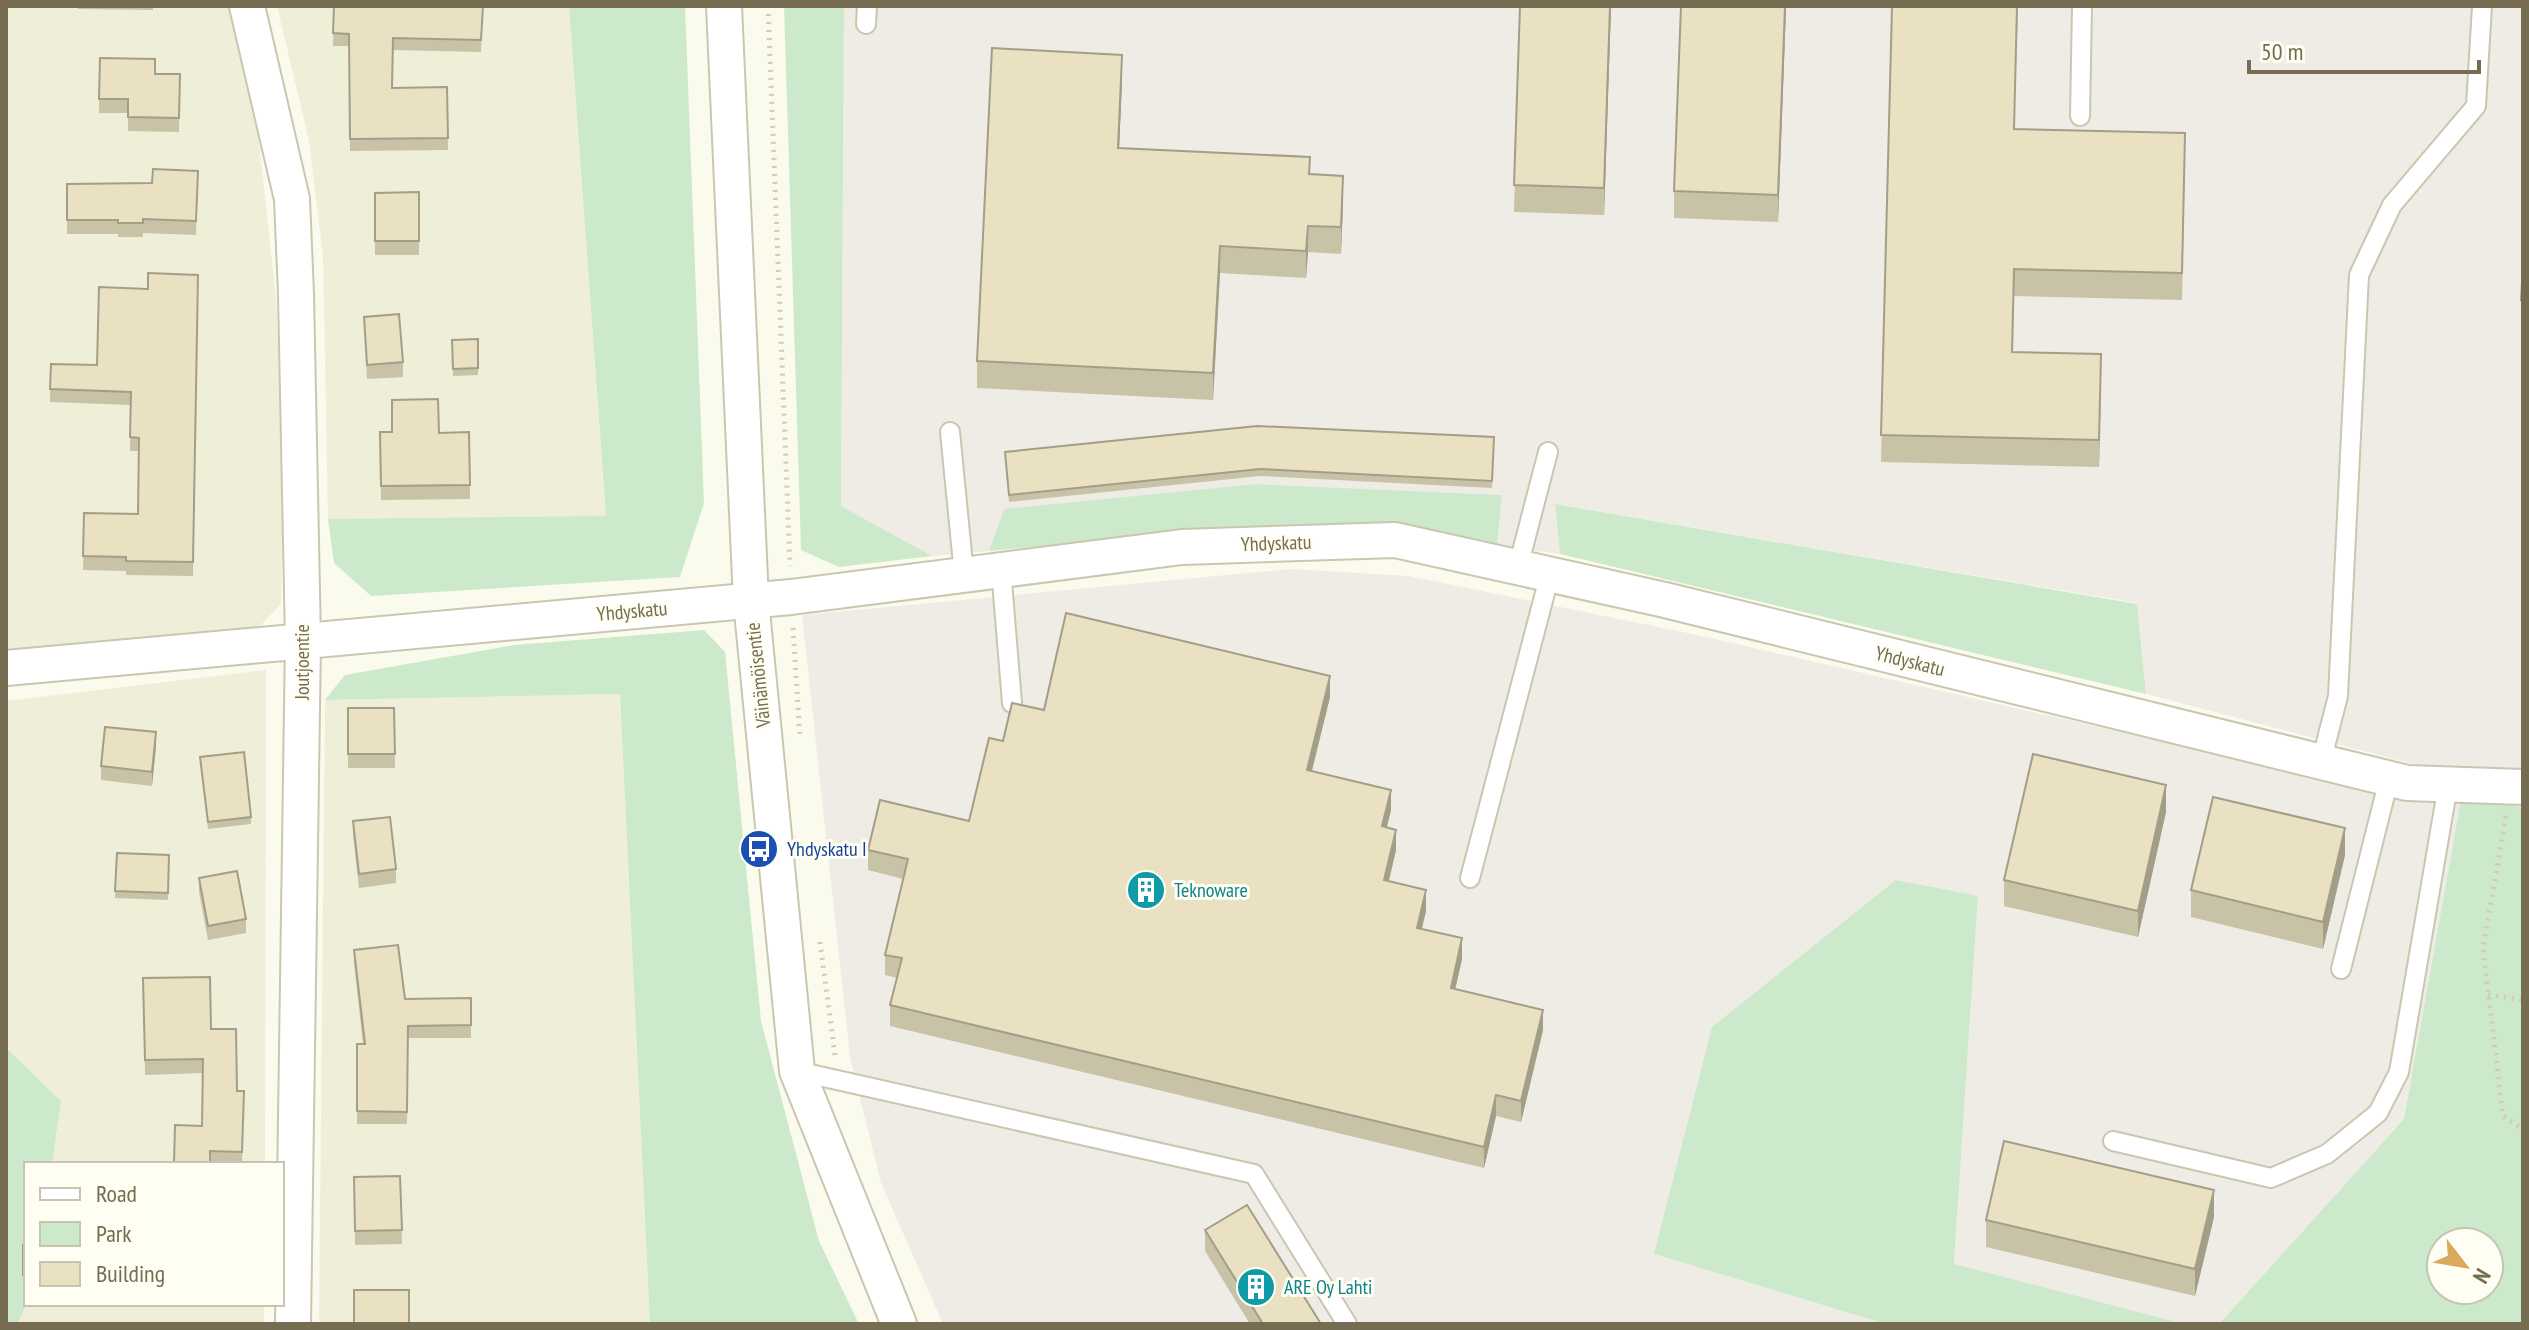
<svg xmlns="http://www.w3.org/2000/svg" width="2529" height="1330" viewBox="0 0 2529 1330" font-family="'PT Sans Narrow',sans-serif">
<rect width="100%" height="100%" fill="#fbfbed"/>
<!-- residential -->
<g fill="#efeed9">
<path d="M 6,6 L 230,6 L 258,132 L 276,298 L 284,455 L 281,604 L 255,631 L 6,656 Z"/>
<path d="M 277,6 L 569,6 L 606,517 L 328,519 L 323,256 L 309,141 Z"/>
<path d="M 266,670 L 265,1164 L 52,1164 L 61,1101 L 6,1048 L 6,701 Z"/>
<path d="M 620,694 L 650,1324 L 319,1324 L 325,700 Z"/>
<path d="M 27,1304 L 264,1304 L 264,1324 L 17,1324 Z"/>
</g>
<!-- industrial -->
<g fill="#eeece5">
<path d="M 844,6 L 2523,6 L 2523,768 L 2486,771 L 2420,766 L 2146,694 L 2137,603 L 1555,504 L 1560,554 L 1497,546 L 1502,495 L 1256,484 L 1005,509 L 989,551 L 932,556 L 841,506 Z"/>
<path d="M 1291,569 L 1409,576 L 1702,636 L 2404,797 L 2461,799 L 2404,1119 L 2219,1324 L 2184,1324 L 1954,1265 L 1978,897 L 1896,880 L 1654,1254 L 1886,1324 L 943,1324 L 881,1183 L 850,1057 L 802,615 Z"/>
</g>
<!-- green -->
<g fill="#cce9cc" fill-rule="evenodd">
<path d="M 569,6 L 685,6 L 704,503 L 680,577 L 371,596 L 334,563 L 328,519 L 606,516 Z"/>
<path d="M 784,6 L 844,6 L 841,506 L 932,556 L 839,567 L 801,550 Z"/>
<path d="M 1256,484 L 1502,495 L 1497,546 L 1178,533 L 989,551 L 1004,509 Z"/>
<path d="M 1555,504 L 2137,604 L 2146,694 L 1560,554 Z"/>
<path d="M 704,630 L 725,652 L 761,1021 L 819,1241 L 859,1324 L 650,1324 L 620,694 L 325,700 L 345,675 L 514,645 Z"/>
<path d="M 2461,799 L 2523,807 L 2523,1324 L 2219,1324 L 2404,1119 ZM 2441,1242 L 2489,1242 L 2489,1290 L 2441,1290 Z"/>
<path d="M 1896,880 L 1978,896 L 1954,1264 L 2184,1324 L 1886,1324 L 1654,1254 L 1712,1027 Z"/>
<path d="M 6,1048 L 61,1101 L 52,1164 L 26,1164 L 27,1304 L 17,1324 L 6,1324 Z"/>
</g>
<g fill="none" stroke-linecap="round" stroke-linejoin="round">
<!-- service casing -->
<g stroke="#cbc6b0" stroke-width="22">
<g id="service">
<path d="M 866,24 L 867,6"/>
<path d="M 2080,116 L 2082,6"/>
<path d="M 950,432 L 964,574"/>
<path d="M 1518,567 L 1548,452"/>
<path d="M 1001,569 L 1012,703"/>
<path d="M 2321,762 L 2338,696 L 2359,275 L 2392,205 L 2476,106 L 2482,6"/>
<path d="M 1470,878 L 1550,574"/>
<path d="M 2341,969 L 2389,779"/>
<path d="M 797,1071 L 1254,1174 L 1347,1324"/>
<path d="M 2113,1141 L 2271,1178 L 2327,1154 L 2378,1113 L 2399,1072 L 2448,785"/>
</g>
</g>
<!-- minor casing -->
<g stroke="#cbc6b0" stroke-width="38">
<g id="minor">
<path d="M 247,6 L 292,199 L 296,294 L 303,640 L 293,1324"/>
<path d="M 724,6 L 751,601 L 797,1071 L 899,1324"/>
<path d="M 6,668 L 791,597 L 1182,547 L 1395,540 L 1665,600 L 2407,783 L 2523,787"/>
</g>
</g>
<!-- path -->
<g stroke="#d4cba9" stroke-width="5" stroke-dasharray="2 6" stroke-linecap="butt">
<path d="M 768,6 L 790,566"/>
<path d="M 793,628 L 800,737"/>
<path d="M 2506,816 L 2483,948 L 2503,1116 L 2523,1129"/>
<path d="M 820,942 L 835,1055"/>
<path d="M 2488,995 L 2523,1000"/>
</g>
<!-- service -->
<use href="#service" stroke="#fff" stroke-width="18"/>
<!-- minor -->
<use href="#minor" stroke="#fff" stroke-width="34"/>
</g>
<!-- wall -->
<g fill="#c8c2a7">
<path d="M 78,6 L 153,6 L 153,10 L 78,9 Z"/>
<path d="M 334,6 L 483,6 L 481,52 L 393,50 L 392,88 L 447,87 L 448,150 L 350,151 L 349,46 L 333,46 Z"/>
<path d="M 1520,6 L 1611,6 L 1604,215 L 1514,212 Z"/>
<path d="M 1786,6 L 1778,222 L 1674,218 L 1674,191 Z"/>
<path d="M 1892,6 L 2018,6 L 2014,129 L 2185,160 L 2182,300 L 2014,296 L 2013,352 L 2101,381 L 2099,467 L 1881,462 Z"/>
<path d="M 100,58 L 155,74 L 180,74 L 179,132 L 128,131 L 128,113 L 99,113 Z"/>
<path d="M 1122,81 L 1119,148 L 1310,174 L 1343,202 L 1341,254 L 1308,252 L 1306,278 L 1220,273 L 1213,400 L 977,388 L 977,361 Z"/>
<path d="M 198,171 L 196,235 L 143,233 L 143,237 L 118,237 L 118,234 L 67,234 L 67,184 L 152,183 Z"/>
<path d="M 419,192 L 419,255 L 375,255 L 375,193 Z"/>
<path d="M 2523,265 L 2523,320 L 2521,320 L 2521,300 Z"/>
<path d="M 198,275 L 193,576 L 126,575 L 126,571 L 83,570 L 84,513 L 138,514 L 139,451 L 130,451 L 131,405 L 50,402 L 51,364 L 97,365 L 148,289 Z"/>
<path d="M 364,317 L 403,362 L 403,377 L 367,379 Z"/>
<path d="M 478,339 L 478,375 L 453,376 L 452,340 Z"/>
<path d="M 380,432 L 469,432 L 470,499 L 381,500 Z"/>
<path d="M 1494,437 L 1492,488 L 1260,476 L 1009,502 L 1005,459 L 1005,452 Z"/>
<path d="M 1330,697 L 1312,771 L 1391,810 L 1387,827 L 1396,850 L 1389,881 L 1426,911 L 1422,929 L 1462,959 L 1455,989 L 1543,1030 L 1521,1122 L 1496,1116 L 1484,1168 L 890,1026 L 890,1005 L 897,978 L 885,975 L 885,955 L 903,879 L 868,870 L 868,850 L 969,821 L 1044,710 Z"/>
<path d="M 348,708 L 394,708 L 395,768 L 348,768 Z"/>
<path d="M 156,746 L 152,786 L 101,780 L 101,766 Z"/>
<path d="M 200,757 L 251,817 L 251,824 L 208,829 Z"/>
<path d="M 2166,812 L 2138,937 L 2004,906 L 2004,880 Z"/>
<path d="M 353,821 L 396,869 L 396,883 L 359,888 L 353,835 Z"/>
<path d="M 117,853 L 169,855 L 168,900 L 115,898 Z"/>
<path d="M 2345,855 L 2323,949 L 2191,917 L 2191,890 Z"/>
<path d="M 199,878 L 246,919 L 246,933 L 208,940 L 199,892 Z"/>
<path d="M 354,950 L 405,999 L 471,998 L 471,1038 L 408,1038 L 407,1124 L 357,1124 L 357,1044 L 363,1044 L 354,963 Z"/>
<path d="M 143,978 L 211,1029 L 237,1091 L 244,1091 L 242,1164 L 174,1164 L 202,1126 L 203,1073 L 145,1075 Z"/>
<path d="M 400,1176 L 402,1244 L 355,1245 L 354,1177 Z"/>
<path d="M 2214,1217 L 2195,1296 L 1986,1247 L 1986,1220 Z"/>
<path d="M 1205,1230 L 1321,1324 L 1250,1324 L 1205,1251 Z"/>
</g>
<!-- shaded-wall -->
<g fill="#a39e88">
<path d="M 1610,6 L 1611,6 L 1604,215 L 1604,188 Z"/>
<path d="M 1785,6 L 1786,9 L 1778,222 L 1778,195 Z"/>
<path d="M 1122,55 L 1122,81 L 1118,174 L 1118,148 Z"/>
<path d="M 1343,176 L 1343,202 L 1341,254 L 1341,227 Z"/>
<path d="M 1308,226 L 1308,252 L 1306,278 L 1306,251 Z"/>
<path d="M 1220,246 L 1220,273 L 1213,400 L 1213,373 Z"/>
<path d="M 2101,354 L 2101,381 L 2099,467 L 2099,440 Z"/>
<path d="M 1330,676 L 1330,697 L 1307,790 L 1307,770 Z"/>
<path d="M 156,732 L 156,746 L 152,786 L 152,772 Z"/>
<path d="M 2166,785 L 2166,812 L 2138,937 L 2138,911 Z"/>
<path d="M 1391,790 L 1391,810 L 1382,847 L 1382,826 Z"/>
<path d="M 2345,828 L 2345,855 L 2323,949 L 2323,922 Z"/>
<path d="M 1396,830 L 1396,850 L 1384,901 L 1384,880 Z"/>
<path d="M 1426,890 L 1426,911 L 1417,948 L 1417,928 Z"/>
<path d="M 1462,938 L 1462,959 L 1451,1008 L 1451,988 Z"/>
<path d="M 1543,1010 L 1543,1030 L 1521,1122 L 1521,1101 Z"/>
<path d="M 1496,1095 L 1496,1116 L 1484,1168 L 1484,1147 Z"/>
<path d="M 2214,1190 L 2214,1217 L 2195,1296 L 2195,1269 Z"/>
</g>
<!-- building -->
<g fill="#e9e1c2" stroke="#a39e88" stroke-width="2">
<path d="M 334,6 L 483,6 L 481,40 L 393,38 L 392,88 L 447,87 L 448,138 L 350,139 L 349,34 L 333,33 Z"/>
<path d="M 1520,6 L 1610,6 L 1604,188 L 1514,185 Z"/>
<path d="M 1681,6 L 1785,6 L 1778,195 L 1674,191 Z"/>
<path d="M 1892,6 L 2017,6 L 2014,129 L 2185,133 L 2182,273 L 2014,269 L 2012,352 L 2101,354 L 2099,440 L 1881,435 Z"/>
<path d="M 992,48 L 1122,55 L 1118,148 L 1310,157 L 1309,174 L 1343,176 L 1341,227 L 1308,226 L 1306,251 L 1220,246 L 1213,373 L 977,361 Z"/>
<path d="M 100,58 L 155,59 L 155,74 L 180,74 L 179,118 L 128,117 L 128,99 L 99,99 Z"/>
<path d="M 153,169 L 198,171 L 196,221 L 143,219 L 143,223 L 118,223 L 118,220 L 67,220 L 67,184 L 152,183 Z"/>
<path d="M 419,192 L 419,241 L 375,241 L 375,193 Z"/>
<path d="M 2523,265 L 2523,300 L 2521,300 Z"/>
<path d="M 148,273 L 198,275 L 193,562 L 126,561 L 126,557 L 83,556 L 84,513 L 138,514 L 139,438 L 130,437 L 131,392 L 50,389 L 51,364 L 97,365 L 99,287 L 148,289 Z"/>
<path d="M 399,314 L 403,362 L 367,365 L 364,317 Z"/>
<path d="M 478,339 L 478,368 L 453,369 L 452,340 Z"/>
<path d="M 438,399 L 439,433 L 469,432 L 470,485 L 381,486 L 380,432 L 392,432 L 392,400 Z"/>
<path d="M 1257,426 L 1494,437 L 1492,481 L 1260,469 L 1009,495 L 1005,452 Z"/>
<path d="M 1066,613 L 1330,676 L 1307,770 L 1391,790 L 1382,826 L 1396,830 L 1384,880 L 1426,890 L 1417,928 L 1462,938 L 1451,988 L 1543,1010 L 1521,1101 L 1496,1095 L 1484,1147 L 890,1005 L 902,958 L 885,955 L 908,859 L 868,850 L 880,800 L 969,821 L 989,738 L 1003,741 L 1012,703 L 1044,710 Z"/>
<path d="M 348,708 L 394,708 L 395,754 L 348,754 Z"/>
<path d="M 105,727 L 156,732 L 152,772 L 101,766 Z"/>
<path d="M 244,752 L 251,817 L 208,822 L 200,757 Z"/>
<path d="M 2033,754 L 2166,785 L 2138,911 L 2004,880 Z"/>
<path d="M 2213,797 L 2345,828 L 2323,922 L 2191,890 Z"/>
<path d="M 390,817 L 396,869 L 359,874 L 353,821 Z"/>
<path d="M 117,853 L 169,855 L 168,893 L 115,891 Z"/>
<path d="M 237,871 L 246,919 L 208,926 L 199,878 Z"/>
<path d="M 398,945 L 405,999 L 471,998 L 471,1025 L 408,1026 L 407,1112 L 357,1111 L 357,1044 L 365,1044 L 354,950 Z"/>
<path d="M 210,977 L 211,1029 L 236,1029 L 237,1091 L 244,1091 L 242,1152 L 210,1151 L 210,1164 L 174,1164 L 175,1125 L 202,1126 L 203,1059 L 145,1060 L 143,978 Z"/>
<path d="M 2004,1141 L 2214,1190 L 2195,1269 L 1986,1220 Z"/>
<path d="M 400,1176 L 402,1230 L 355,1231 L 354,1177 Z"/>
<path d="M 1247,1205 L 1321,1324 L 1263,1324 L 1205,1230 Z"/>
<rect x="23" y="1245" width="3" height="30"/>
<rect x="354" y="1290" width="55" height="34"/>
</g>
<!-- icons -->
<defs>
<g id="bus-disc" transform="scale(2)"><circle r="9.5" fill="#1a4fb4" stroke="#fefef3"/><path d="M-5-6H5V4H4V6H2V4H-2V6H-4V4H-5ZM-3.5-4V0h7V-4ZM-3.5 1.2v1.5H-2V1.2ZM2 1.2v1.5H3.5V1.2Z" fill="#fff"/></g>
<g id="building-disc" transform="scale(2)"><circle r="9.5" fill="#0f9aa8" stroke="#fefef3"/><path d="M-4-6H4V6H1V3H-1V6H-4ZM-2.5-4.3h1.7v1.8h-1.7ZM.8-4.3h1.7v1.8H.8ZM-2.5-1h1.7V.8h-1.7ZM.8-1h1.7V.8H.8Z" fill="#fff"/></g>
</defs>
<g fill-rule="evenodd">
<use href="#bus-disc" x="759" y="849"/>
<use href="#building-disc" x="1146" y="890"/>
<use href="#building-disc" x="1256" y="1287"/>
</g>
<g text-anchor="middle" stroke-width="6" stroke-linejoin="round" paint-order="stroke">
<!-- street labels -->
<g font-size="20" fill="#756c51" stroke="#fefef3">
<text transform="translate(1276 543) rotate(-2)" y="7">Yhdyskatu</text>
<text transform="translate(632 611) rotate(-5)" y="7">Yhdyskatu</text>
<text transform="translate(1910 661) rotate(14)" y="7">Yhdyskatu</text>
<text transform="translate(302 662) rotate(-90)" y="7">Joutjoentie</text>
<text transform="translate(758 675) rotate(-96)" y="7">Väinämöisentie</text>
</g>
<!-- transit labels -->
<g font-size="20" fill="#164399" stroke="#fefef3" text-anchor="start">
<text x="787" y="856">Yhdyskatu I</text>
</g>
<!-- culture labels -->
<g font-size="20" fill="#0d838f" stroke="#fefef3" text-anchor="start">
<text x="1174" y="897">Teknoware</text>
<text x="1284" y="1294">ARE Oy Lahti</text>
</g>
</g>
<!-- border -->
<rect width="2529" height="1330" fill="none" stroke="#756c51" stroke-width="16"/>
<!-- legend -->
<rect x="24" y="1162" width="260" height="144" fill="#fefef3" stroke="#c7c4b2" stroke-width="2"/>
<rect x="40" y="1188" width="40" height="12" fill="#ffffff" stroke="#c7c4b2" stroke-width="2"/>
<text x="96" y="1202" font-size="24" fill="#756c51">Road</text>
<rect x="40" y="1222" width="40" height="24" fill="#cce9cc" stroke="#c7c4b2" stroke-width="2"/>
<text x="96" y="1242" font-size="24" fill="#756c51">Park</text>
<rect x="40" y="1262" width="40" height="24" fill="#e9e1c2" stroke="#c7c4b2" stroke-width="2"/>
<text x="96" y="1282" font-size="24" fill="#756c51">Building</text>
<!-- north arrow -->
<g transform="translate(2465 1266) rotate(121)"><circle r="38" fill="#fefef3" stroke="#c7c4b2" stroke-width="2"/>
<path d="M0-6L14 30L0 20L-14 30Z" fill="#d9a95e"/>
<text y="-12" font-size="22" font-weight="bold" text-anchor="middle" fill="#756c51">N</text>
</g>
<!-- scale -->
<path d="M2249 60v12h230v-12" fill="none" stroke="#756c51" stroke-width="4"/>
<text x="2261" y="60" font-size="24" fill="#756c51" stroke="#fefef3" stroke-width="6" paint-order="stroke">50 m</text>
</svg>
